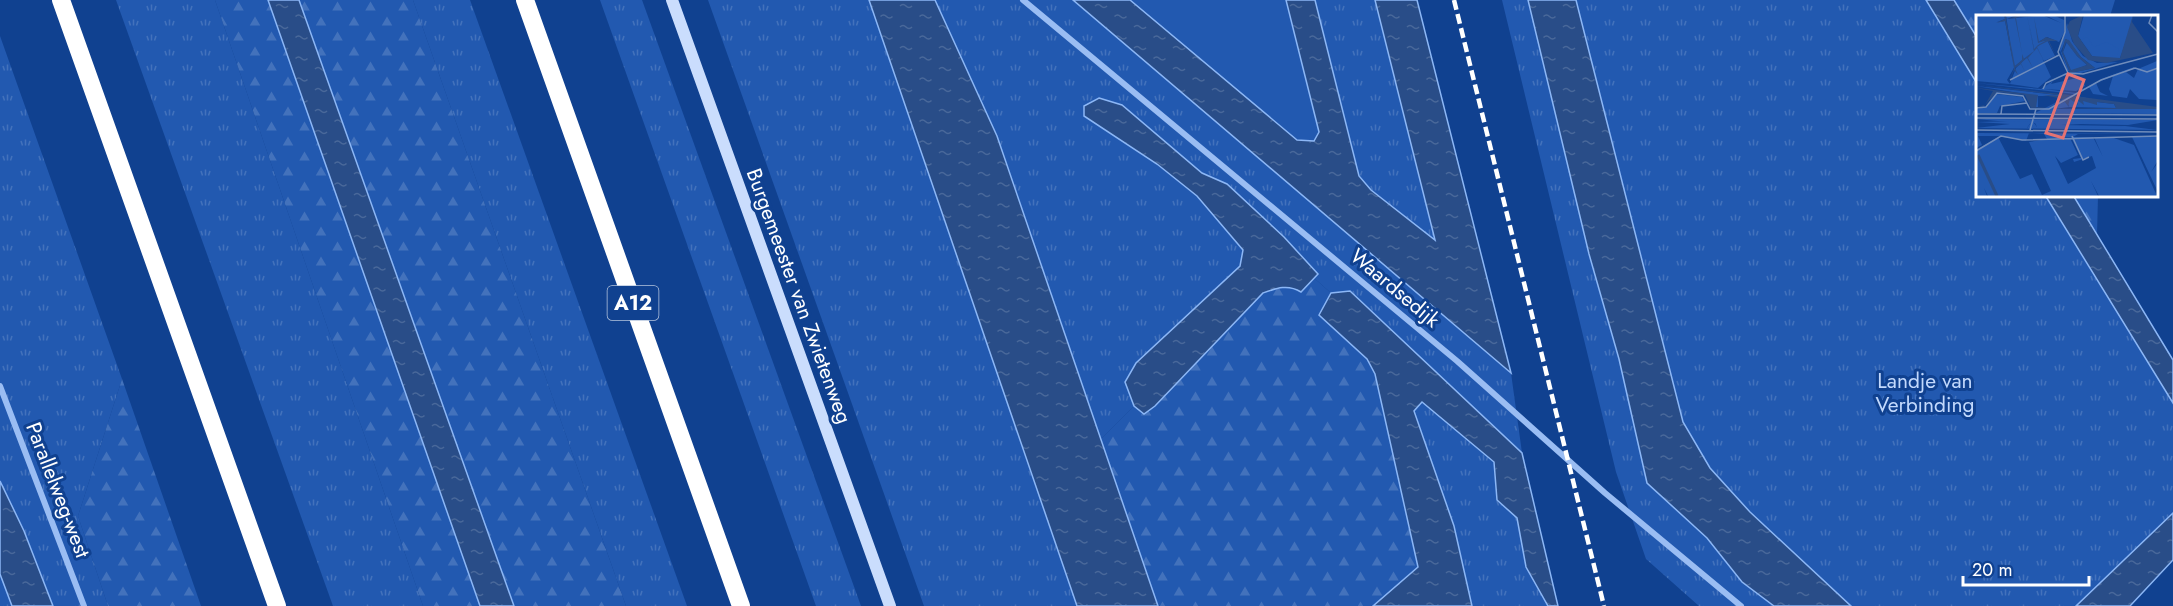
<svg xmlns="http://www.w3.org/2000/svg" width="2173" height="606" viewBox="0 0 2173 606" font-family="Jost,sans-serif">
<defs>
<pattern id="grass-tufts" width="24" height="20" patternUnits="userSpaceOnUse" patternTransform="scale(1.5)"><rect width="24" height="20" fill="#2259b0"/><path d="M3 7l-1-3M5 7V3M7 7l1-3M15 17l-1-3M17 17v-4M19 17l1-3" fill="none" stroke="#4372bc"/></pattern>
<pattern id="forest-firs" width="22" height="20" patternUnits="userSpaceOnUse" patternTransform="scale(1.5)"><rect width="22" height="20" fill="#2259b0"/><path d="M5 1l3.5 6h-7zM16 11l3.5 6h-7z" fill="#4372bc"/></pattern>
<pattern id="water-ripples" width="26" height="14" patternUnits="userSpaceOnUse" patternTransform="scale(1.5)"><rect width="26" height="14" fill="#294d88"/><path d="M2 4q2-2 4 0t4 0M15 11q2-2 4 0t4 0" fill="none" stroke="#49689a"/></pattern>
</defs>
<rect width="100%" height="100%" fill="#104190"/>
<!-- grass -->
<g fill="url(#grass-tufts)">
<path d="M 116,0 L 215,0 L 423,606 L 333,606 Z"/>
<path d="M 413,0 L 470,0 L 687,606 L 626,606 Z"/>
<path d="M 600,0 L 642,0 L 861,606 L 816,606 Z"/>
<path d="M 708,0 L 869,0 L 1077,606 L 924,606 Z"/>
<path d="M 935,0 L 1073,0 L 1511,373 L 1522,453 L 1350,291 L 1331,293 L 1314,278 L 1318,274 L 1227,184 L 1202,173 L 1122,105 L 1085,116 L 1157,164 L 1197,196 L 1243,250 L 1240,266 L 1125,382 L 1134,406 L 1101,439 L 997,136 Z"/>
<path d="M 1315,0 L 1375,0 L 1435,241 L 1371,190 L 1359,176 Z"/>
<path d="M 1502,0 L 1528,0 L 1589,254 L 1619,359 L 1647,483 L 1707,538 L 1742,582 L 1774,606 L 1699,606 L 1646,559 L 1616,472 Z"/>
<path d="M 1576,0 L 1926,0 L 1978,85 L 1978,195 L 2045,195 L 2173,403 L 2173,513 L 2076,606 L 1851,606 L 1750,512 L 1710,468 L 1683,422 Z"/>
<path d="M 0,36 L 122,379 L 78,516 L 108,606 L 53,606 L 24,531 L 0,481 Z"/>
<path d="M 1422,402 L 1494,462 L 1497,500 L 1517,518 L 1526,567 L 1548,606 L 1472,606 L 1454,526 L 1414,411 Z"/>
<path d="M 0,574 L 12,606 L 0,606 Z"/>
</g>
<!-- forest -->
<g fill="url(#forest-firs)">
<path d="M 215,0 L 268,0 L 480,606 L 423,606 Z"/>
<path d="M 299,0 L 413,0 L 626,606 L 514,606 Z"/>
<path d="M 1954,0 L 2115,0 L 2110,16 L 1978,16 L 1978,39 Z"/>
<path d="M 2073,195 L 2098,195 L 2097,235 Z"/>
<path d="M 1314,278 L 1331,293 L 1320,315 L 1367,359 L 1375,374 L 1418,567 L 1373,606 L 1158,606 L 1101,439 L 1134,406 L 1144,413 L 1155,406 L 1263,293 C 1277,288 1288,284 1301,292 Z"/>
<path d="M 122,379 L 201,606 L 108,606 L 78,516 Z"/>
</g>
<!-- garden -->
<path fill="#2259b0" d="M 1130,0 L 1286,0 L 1319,132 L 1314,141 L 1297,140 Z"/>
<!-- water -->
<g fill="url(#water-ripples)" stroke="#8cb7f6" stroke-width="1.5">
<path d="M 268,0 L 299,0 L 514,606 L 480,606 Z"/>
<path d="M 869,0 L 935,0 L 997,136 L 1158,606 L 1077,606 Z"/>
<path d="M 1073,0 L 1130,0 L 1297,140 L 1314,141 L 1319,132 L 1286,0 L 1315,0 L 1359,176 L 1371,190 L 1435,240 L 1375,0 L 1417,0 L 1511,373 Z"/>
<path d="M 1528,0 L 1576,0 L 1683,422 L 1710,468 L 1750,512 L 1851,606 L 1774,606 L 1742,582 L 1707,538 L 1647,483 L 1619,359 L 1589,254 Z"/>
<path d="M 1926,0 L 1954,0 L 1978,39 L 1978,85 Z"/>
<path d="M 1099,98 L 1122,105 L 1202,173 L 1227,184 L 1284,237 L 1318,274 L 1301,292 C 1288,284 1277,288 1263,293 L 1155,406 L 1144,414 L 1134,406 L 1125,382 L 1136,363 L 1240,266 L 1243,250 L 1197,196 L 1157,164 L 1084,116 L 1084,106 Z"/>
<path d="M 2045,195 L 2073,195 L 2173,360 L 2173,403 Z"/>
<path d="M 1350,291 L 1522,453 L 1558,606 L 1548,606 L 1526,567 L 1517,518 L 1497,500 L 1494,462 L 1422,402 L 1414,411 L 1454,526 L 1472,606 L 1373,606 L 1418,567 L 1375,374 L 1367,359 L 1319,315 L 1331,293 Z"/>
<path d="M 0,481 L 24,531 L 53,606 L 12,606 L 0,574 Z"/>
<path d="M 2173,513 L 2173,560 L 2130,606 L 2076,606 Z"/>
</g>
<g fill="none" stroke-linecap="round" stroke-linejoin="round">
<!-- minor -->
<g stroke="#9abdf3" stroke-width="6">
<path d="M 1023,0 L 1457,361 L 1605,493 L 1741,606"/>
<path d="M 0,386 L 84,606"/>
</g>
<!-- secondary -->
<path stroke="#caddfd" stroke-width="12" d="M 672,0 L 890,606"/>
<!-- motorway -->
<g stroke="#fff" stroke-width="18">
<path d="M 61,0 L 277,606"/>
<path d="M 525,0 L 741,606"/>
</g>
<!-- rail -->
<path stroke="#fff" stroke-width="4.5" stroke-dasharray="10 4.5" stroke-linecap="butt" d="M 1454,0 L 1604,606"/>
</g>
<g text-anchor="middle" stroke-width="6" stroke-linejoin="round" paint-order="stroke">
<!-- shield labels -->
<rect fill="#104190" stroke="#b7c6de" stroke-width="1.5" x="607.5" y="286" width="51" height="34" rx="4.5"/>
<g font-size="20" font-weight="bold" fill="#fff">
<text x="633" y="310">A12</text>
</g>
<!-- street labels -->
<g font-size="21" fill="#fff" stroke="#104190">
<text transform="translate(1395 288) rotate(40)" y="7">Waardsedijk</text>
<text transform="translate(799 296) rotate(70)" y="7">Burgemeester van Zwietenweg</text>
<text transform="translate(58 490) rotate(69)" y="7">Parallelweg-west</text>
</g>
<!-- park labels -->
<g font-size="21" fill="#c2d9fd" stroke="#104190">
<text x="1925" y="388">Landje van<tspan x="1925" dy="24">Verbinding</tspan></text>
</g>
</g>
<!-- overview -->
<g transform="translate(1976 15)">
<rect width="182" height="182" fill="#104190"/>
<path d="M 0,0 L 28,0 L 29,4 L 21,7 L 29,6 L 37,47 L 30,0 L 40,0 L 31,4 L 66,0 L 85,8 L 69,0 L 77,0 L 88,5 L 88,18 L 83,27 L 71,22 L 62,27 L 71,25 L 79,41 L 68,46 L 58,35 L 54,10 L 58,36 L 39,51 L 31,65 L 34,69 L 0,66 ZM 108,0 L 157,0 L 150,29 L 155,21 L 165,34 L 150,40 L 151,31 L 148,32 L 144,43 L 132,45 L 116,41 L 102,21 ZM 91,8 L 96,26 L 107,41 L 121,48 L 142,47 L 98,60 L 91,55 L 84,35 ZM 90,24 L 105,42 L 119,53 L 94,58 L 85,36 ZM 91,27 L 101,41 L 111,50 L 95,56 L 87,37 ZM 158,52 L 158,53 L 120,68 L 124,77 L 132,81 L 117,79 L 113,72 L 99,79 L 0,68 L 65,74 L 77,66 L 75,69 L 105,62 L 109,71 L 100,76 L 68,74 L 100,78 L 128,63 ZM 0,71 L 91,81 L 62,81 L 62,92 L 56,92 L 49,79 ZM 20,79 L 46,82 L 49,86 L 24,91 L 21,98 L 0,98 L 0,94 L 11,92 ZM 95,80 L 138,88 L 95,83 L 89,86 L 93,92 L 78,94 L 182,94 L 181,99 L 59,98 ZM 0,104 L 182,105 L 152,110 L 58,108 L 61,112 L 149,111 L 181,115 L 0,113 L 51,113 L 54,109 ZM 0,118 L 181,119 L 102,119 L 97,122 L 117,122 L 127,142 L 118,122 L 135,122 L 158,130 L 181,181 L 123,181 L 115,166 L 122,181 L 12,181 L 8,173 L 11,181 L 0,181 L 0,135 L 22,122 L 44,164 L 56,159 L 66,180 L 75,176 L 53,127 L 71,124 L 80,139 L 68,119 L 53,118 L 50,126 L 22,121 L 2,121 L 6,130 L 0,133 ZM 95,122 L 105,143 L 97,144 L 98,147 L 116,141 L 120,153 L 92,169 L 79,141 L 85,148 L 102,140 L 94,123 L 83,123 ZM 156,122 L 181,122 L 181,147 L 175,157 L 181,149 L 181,175 Z" fill="#2259b0" fill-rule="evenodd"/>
<path d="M 111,22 L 118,32 L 131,27 L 143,34 L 141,40 L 117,40 L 105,25 ZM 94,84 L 119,87 L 121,90 L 121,87 L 138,89 L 140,93 L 93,92 L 91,85 ZM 58,106 L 148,107 L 84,110 L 148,111 L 117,113 L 61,112 ZM 0,107 L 46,106 L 55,107 L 51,113 L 0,113 L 34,109 Z" fill="#2259b0"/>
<path d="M 61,32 L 75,62 L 62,73 L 34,69 L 40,53 ZM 181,46 L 181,85 L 163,84 L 154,74 L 151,83 L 136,81 L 133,74 L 137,61 L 150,57 L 158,63 L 162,54 Z" fill="#2259b0"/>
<path d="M 28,0 L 31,4 L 47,0 L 40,3 L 46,38 L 39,3 L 30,4 L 39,51 L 46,45 L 46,39 L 48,44 L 58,36 L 51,0 L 58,34 L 62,30 L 71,25 L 62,28 L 58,2 L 63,27 L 70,22 L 82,26 L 73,26 L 80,41 L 72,26 L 64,30 L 61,32 L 68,46 L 61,33 L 52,43 L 57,53 L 51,43 L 45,48 L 49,57 L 45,49 L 39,53 L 42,60 L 38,55 L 33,68 L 38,53 L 29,6 L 20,8 L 29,4 ZM 107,0 L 102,21 L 116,41 L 144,43 L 157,0 L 156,7 L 177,38 L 130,48 L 112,45 L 98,29 L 91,12 L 94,6 ZM 89,24 L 93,25 L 105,42 L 119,53 L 94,58 L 86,38 ZM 90,27 L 101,41 L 111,50 L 95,55 L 87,37 ZM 0,70 L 95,80 L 74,92 L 55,93 L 49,80 L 21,77 L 8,91 L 0,92 L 9,90 L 17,76 L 0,73 L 62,80 L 60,92 L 73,92 L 87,84 L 67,80 L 90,81 ZM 98,81 L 182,92 L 181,94 L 78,94 L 140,93 L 138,89 L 121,87 L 121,90 L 107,86 L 108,90 L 101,85 L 102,90 L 94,84 L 92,91 L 89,87 L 84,89 Z" fill="#294d88" fill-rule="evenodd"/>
<path fill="none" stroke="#294d88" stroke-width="3" d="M 2,140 L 21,181"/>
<path fill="none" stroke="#708dbc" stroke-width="1.5" d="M 89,0 L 89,17 L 82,37 L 92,58M 176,0 L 173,8 L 182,17M 159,53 L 171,57 L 182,53M 92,58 L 107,59 L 182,39M 34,65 L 83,40M 67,74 L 70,68 L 92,58M 0,93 L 10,92 L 21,78 L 47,81 L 54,94 L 73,94 L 125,65 L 159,53M 0,99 L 182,100M 25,99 L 26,91 L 51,88M 0,103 L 182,104M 0,115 L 182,117M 54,115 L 60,94M 96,121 L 107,145 L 113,142M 0,136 L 25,121 L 46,125 L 182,121"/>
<path fill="#e47373" fill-opacity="0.15" stroke="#e47373" stroke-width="3" d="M 92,59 L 108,65 L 87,123 L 70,118 Z"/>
<rect width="182" height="182" fill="none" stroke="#fff" stroke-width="3"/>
</g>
<!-- scale -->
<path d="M1963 576v9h126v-9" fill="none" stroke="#ffffff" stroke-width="3"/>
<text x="1972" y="576" font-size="18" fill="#ffffff" stroke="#104190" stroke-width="4.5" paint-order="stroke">20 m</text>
</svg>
